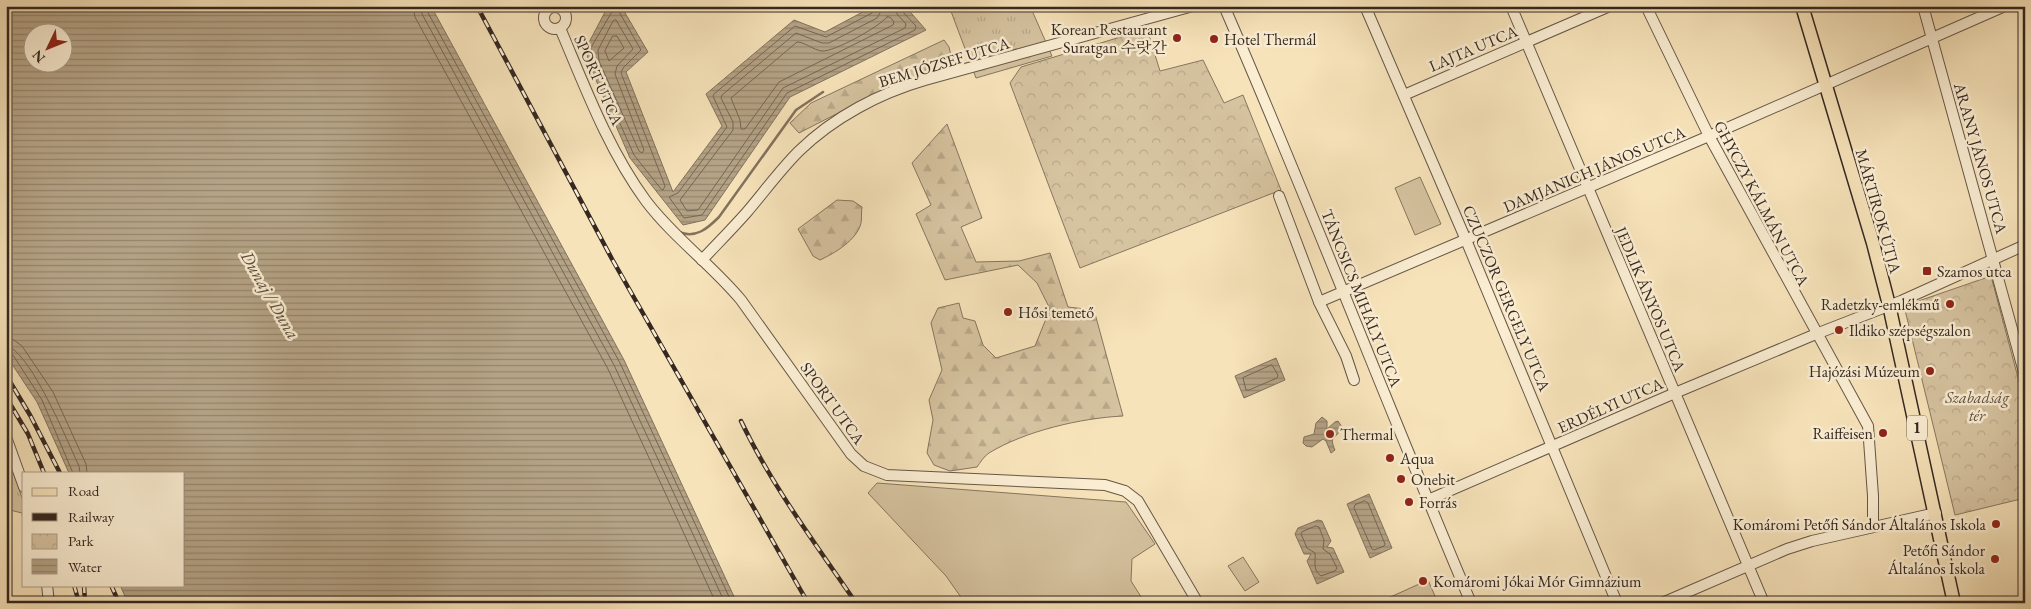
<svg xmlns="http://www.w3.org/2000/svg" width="2031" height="609" viewBox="0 0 2031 609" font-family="'EB Garamond','Noto Serif KR',serif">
<defs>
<pattern id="grass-tufts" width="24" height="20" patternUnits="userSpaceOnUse" patternTransform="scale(1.25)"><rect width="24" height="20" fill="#d6c3a0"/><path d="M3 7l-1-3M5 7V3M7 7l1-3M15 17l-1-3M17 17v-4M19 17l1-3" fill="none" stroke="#b8a88a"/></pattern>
<pattern id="forest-firs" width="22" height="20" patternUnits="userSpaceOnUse" patternTransform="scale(1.25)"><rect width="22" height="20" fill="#d6c3a0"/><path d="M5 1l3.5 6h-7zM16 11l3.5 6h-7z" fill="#b8a88a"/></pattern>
<pattern id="park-crowns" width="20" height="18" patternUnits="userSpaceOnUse" patternTransform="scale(1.25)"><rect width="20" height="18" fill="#d6c3a0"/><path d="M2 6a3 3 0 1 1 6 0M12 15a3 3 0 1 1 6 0" fill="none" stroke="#b8a88a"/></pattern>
<pattern id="water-rules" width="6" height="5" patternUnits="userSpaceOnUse" patternTransform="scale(1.25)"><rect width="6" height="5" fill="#b5a386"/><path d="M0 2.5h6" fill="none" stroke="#94856d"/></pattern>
</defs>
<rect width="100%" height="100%" fill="#f7e3ba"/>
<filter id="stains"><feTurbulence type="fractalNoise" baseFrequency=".004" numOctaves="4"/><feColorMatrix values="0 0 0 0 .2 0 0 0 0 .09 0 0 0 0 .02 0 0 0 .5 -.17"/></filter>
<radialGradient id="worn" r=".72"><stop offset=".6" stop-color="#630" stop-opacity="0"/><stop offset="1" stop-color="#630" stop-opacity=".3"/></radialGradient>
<!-- grass -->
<g fill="url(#grass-tufts)" stroke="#867660">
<path d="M 949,6 L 1030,6 L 1052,56 L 976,78 Z"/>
<path d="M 6,449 L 24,504 L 24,529 L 22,513 L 6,509 Z"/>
</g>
<!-- forest -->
<g fill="url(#forest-firs)" stroke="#867660">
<path d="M 944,40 L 949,47 L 953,64 L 899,82 L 799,133 L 790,123 L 811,103 Z"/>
<path d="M 947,124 L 982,218 L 961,227 L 976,262 L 1019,261 L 1050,253 L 1068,307 L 1094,310 L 1123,416 C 1081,418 1025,431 989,453 C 984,456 980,463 977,467 L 950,471 L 934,465 L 927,453 L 933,420 L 929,400 L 942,370 L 931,323 L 938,308 L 959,303 L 963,318 L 975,321 L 983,345 L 996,358 L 1035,346 L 1050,309 L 1037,283 L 1018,265 L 945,280 L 916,214 L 931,205 L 912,163 Z"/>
<path d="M 837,200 L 853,201 L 862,207 C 861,212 862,218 861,223 C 857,240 835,253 820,260 L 813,256 L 798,229 Z"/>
</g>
<!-- park -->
<g fill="url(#park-crowns)" stroke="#867660">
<path d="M 1147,29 L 1160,71 L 1203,60 L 1224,103 L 1243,95 L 1281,190 L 1080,268 L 1010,83 L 1021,67 Z"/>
<path d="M 1991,276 L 2025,404 L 2025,498 L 1955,515 L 1904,306 Z"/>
</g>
<!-- pitch -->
<g fill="#d6c3a0" stroke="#867660">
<path d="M 1420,177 L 1441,224 L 1415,235 L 1395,188 Z"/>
<path d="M 877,483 L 1126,502 L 1155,544 L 1132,559 L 1131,581 L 1145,603 L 965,603 L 946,576 L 868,493 Z"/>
<path d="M 1243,557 L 1259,582 L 1245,591 L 1228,566 Z"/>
<path d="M 1428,580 L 1438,603 L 1388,603 L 1386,599 Z"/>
</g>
<!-- water -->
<g fill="url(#water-rules)" stroke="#82725e" fill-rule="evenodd">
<path d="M 6,6 L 431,6 L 624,360 L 737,603 L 128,603 L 120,585 L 184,585 L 184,473 L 69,473 L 37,402 L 6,355 ZM 62,32 L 62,62 L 32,62 L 32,32 Z"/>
<path d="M 611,6 L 621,6 L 648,52 L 626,72 L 673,192 L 722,126 L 706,94 L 794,20 L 825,32 L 874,6 L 905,6 L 926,30 L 790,97 L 705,220 L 683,225 L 630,158 L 589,64 L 586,48 L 605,12 Z"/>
<path d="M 1276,358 L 1285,380 L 1244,398 L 1235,376 Z"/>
<path d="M 1322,417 L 1327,421 L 1327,429 L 1335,422 L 1338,421 L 1342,427 C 1337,440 1328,434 1335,450 L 1331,453 L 1326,441 L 1323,439 L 1312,447 L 1306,446 L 1303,443 L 1304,437 L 1314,434 L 1316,423 Z"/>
<path d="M 1369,494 L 1392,548 L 1370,558 L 1347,504 Z"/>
<path d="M 1318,520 L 1322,521 L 1331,541 L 1327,547 L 1333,548 L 1344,572 L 1317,584 L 1307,561 L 1311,554 L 1304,554 L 1295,534 L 1298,528 Z"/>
</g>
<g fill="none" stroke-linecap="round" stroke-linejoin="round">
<!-- shore -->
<g stroke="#756654" stroke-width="1">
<path d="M 413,6 L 415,17 L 608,369 L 716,603"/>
<path d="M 420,6 L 422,14 L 614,365 L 725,603"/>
<path d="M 427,6 L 427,11 L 620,363 L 732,603"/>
<path d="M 875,6 L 872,13 L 826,37 L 795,26 L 714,94 L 713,96 L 727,127 L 678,193 L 669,197 L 684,218 L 702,215 L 787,93 L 915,30 L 916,26 L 902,11 L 902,6"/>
<path d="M 882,6 L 880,13 L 877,18 L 829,43 L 822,43 L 796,33 L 722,95 L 721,98 L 733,122 L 733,130 L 680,200 L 687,211 L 698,210 L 783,88 L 905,28 L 906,24 L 897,14 L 895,6"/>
<path d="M 614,9 L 618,10 L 641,50 L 623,68 L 621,73 L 665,186 L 663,190 L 661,189 L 634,155 L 593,63 L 591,48 Z"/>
<path d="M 887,17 L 890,17 L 894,22 L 893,25 L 779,82 L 745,129 L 741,129 L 740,120 L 731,98 L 797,42 C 805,42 813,50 822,51 C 834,52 879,27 887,17 Z"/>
<path d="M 616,20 L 633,49 L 617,66 L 615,74 L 644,150 L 642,153 L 639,151 L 599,61 L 598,50 L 613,21 Z"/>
<path d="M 613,36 L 617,36 L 624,48 L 609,61 L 605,51 Z"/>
<path d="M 6,339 L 14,340 L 22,346 L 53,392 L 86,464 L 87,473"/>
<path d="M 6,346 C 29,348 69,445 79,466 L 80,473"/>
<path d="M 6,353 L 13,355 L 42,400 L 73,473"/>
<path d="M 1272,365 L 1278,375 L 1277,378 L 1249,390 L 1246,390 L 1243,378 Z"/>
<path d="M 1365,501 L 1368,503 L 1385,544 L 1384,546 L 1374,550 L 1372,549 L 1354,508 L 1355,505 Z"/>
<path d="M 1316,526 L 1319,527 L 1324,540 L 1323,549 L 1330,554 L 1337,568 L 1335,571 L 1321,576 C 1312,569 1316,562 1315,553 L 1307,548 L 1301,534 L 1302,532 Z"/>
</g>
<!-- stream -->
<path stroke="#82725e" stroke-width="2.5" d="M 679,232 C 696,239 708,228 719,217 L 796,110 L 823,92"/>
<!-- minor casing -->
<g stroke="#665747" stroke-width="12">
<g id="minor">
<path d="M 1224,6 C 1310,203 1387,405 1471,603"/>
<path d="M 1365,6 L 1466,240 L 1617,603"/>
<path d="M 1511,6 L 1764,603"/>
<path d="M 1646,6 L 1709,136 L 1868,426 L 1873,496 L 1873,527"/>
<path d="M 1923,6 L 2025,376"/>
<circle cx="555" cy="18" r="11"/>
<path d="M 560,28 C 585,87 608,149 646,201 C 674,238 712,265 741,300 L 851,454 L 864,466 L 887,475 L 1105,485 L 1125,491 L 1138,501 L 1198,603"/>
<path d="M 1404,95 L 1610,6"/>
<path d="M 1279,196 L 1319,302 L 1709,136 L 2005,6"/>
<path d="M 702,260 C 717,244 732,229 747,212 C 764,192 780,170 799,151 C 834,117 880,93 925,80 L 1193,6"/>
<path d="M 1319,302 L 1346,356 L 1354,380"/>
<path d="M 6,437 L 24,487"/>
<path d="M 1428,500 L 1675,393 L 1816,334 L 1901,301 L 2025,245"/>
<path d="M 47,585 L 49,603"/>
<path d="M 1662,603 L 1787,549 L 1812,541 L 1936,513"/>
</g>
</g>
<!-- major casing -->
<g stroke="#352821" stroke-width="15">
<path id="major" d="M 1802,6 L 1873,243 L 1889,305 L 1954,603"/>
</g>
<!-- minor -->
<use href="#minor" stroke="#faedd2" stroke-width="10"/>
<!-- major -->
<use href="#major" stroke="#f7e3ba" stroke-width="12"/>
<!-- rail casing -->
<g stroke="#352821" stroke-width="4.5">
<g id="rail">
<path d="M 477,6 L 612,259 L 808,603"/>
<path d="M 6,375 L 30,415 L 60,473"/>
<path d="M 6,397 L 28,434 L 44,473"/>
<path d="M 741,421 C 772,486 815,543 856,603"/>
<path d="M 74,585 L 79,603"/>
<path d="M 84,585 L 85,603"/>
<path d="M 111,585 L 119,603"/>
</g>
</g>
<!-- rail -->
<use href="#rail" stroke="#faedd2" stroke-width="2.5" stroke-dasharray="8" stroke-linecap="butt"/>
</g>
<!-- markers -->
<g fill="#8f2418" stroke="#faedd2" stroke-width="2">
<circle cx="1177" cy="38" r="5"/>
<circle cx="1214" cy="39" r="5"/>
<rect x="1922" y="266" width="10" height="10" rx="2.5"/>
<circle cx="1950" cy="304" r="5"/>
<circle cx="1008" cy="312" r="5"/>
<circle cx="1839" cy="330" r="5"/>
<circle cx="1930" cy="371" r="5"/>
<circle cx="1883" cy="433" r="5"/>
<circle cx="1330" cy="434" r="5"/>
<circle cx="1390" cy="458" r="5"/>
<circle cx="1401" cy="479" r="5"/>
<circle cx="1409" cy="502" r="5"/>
<circle cx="1996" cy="524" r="5"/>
<circle cx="1995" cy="559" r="5"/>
<circle cx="1423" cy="581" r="5"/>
</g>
<g text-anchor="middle" stroke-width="5" stroke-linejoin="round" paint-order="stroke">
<!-- shield labels -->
<rect fill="#faedd2" stroke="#706356" stroke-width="1" x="1907" y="415.5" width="20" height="25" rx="4"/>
<g font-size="15" font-weight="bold" fill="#352821">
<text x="1917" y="433">1</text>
</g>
<!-- poi labels -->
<g font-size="16" fill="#352821" stroke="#faedd2" text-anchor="start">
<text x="1167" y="35" text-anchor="end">Korean Restaurant<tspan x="1167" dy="18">Suratgan 수랏간</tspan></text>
<text x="1224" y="45">Hotel Thermál</text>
<text x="1937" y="277">Szamos utca</text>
<text x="1940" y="310" text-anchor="end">Radetzky-emlékmű</text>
<text x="1018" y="318">Hősi temető</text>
<text x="1849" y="336">Ildiko szépségszalon</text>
<text x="1920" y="377" text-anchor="end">Hajózási Múzeum</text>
<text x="1873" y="439" text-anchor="end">Raiffeisen</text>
<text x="1340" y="440">Thermal</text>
<text x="1400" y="464">Aqua</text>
<text x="1411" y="485">Onebit</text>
<text x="1419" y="508">Forrás</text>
<text x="1986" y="530" text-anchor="end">Komáromi Petőfi Sándor Általános Iskola</text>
<text x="1985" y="556" text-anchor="end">Petőfi Sándor<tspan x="1985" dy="18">Általános Iskola</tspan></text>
<text x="1433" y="587">Komáromi Jókai Mór Gimnázium</text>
</g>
<!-- street labels -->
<g font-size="16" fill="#352821" stroke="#faedd2">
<text transform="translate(1473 48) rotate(-23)" y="6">LAJTA UTCA</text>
<text transform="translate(944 62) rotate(-17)" y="6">BEM JÓZSEF UTCA</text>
<text transform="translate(599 80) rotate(66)" y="6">SPORT UTCA</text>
<text transform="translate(1981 158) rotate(74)" y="6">ARANY JÁNOS UTCA</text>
<text transform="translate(1594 169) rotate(-23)" y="6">DAMJANICH JÁNOS UTCA</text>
<text transform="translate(1762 203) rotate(62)" y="6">GHYCZY KÁLMÁN UTCA</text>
<text transform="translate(1879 211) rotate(74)" y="6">MÁRTÍROK ÚTJA</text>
<text transform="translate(1362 298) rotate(68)" y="6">TÁNCSICS MIHÁLY UTCA</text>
<text transform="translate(1507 298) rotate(67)" y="6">CZUCZOR GERGELY UTCA</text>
<text transform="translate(1651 299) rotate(67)" y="6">JEDLIK ÁNYOS UTCA</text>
<text transform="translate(833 403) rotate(54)" y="6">SPORT UTCA</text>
<text transform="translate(1610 405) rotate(-24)" y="6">ERDÉLYI UTCA</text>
</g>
<!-- park labels -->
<g font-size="16" font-style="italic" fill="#5d4f41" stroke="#faedd2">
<text x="1977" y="403">Szabadság<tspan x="1977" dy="18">tér</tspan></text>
</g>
<!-- water labels -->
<g font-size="18" font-style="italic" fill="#5b4d3f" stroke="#faedd2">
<text transform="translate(270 295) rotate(60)" y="6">Dunaj / Duna</text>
</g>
</g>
<!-- margin -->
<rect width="2031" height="609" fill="none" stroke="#f7e3ba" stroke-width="25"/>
<rect x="8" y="8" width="2016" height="594" fill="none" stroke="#352821" stroke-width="2.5"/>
<rect x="12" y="12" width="2006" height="584" fill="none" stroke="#352821"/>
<!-- legend -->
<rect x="22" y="472" width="162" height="115" fill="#faedd2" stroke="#ab9e8b"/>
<rect x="32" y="488" width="25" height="8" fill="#f7e3ba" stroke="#ab9e8b"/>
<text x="68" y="496" font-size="15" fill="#352821">Road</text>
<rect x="32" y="513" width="25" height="8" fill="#352821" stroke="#ab9e8b"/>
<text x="68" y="522" font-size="15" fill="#352821">Railway</text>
<rect x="32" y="534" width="25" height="15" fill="url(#park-crowns)" stroke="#ab9e8b"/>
<text x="68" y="546" font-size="15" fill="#352821">Park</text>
<rect x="32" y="559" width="25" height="15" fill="url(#water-rules)" stroke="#ab9e8b"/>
<text x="68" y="572" font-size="15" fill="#352821">Water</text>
<!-- north arrow -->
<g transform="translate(48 48) rotate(227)"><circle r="24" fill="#faedd2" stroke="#ab9e8b"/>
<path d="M0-4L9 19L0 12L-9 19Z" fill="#8f2418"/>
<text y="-8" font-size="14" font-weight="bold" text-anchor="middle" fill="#352821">N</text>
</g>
<rect width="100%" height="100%" filter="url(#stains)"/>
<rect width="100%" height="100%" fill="url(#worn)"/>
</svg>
